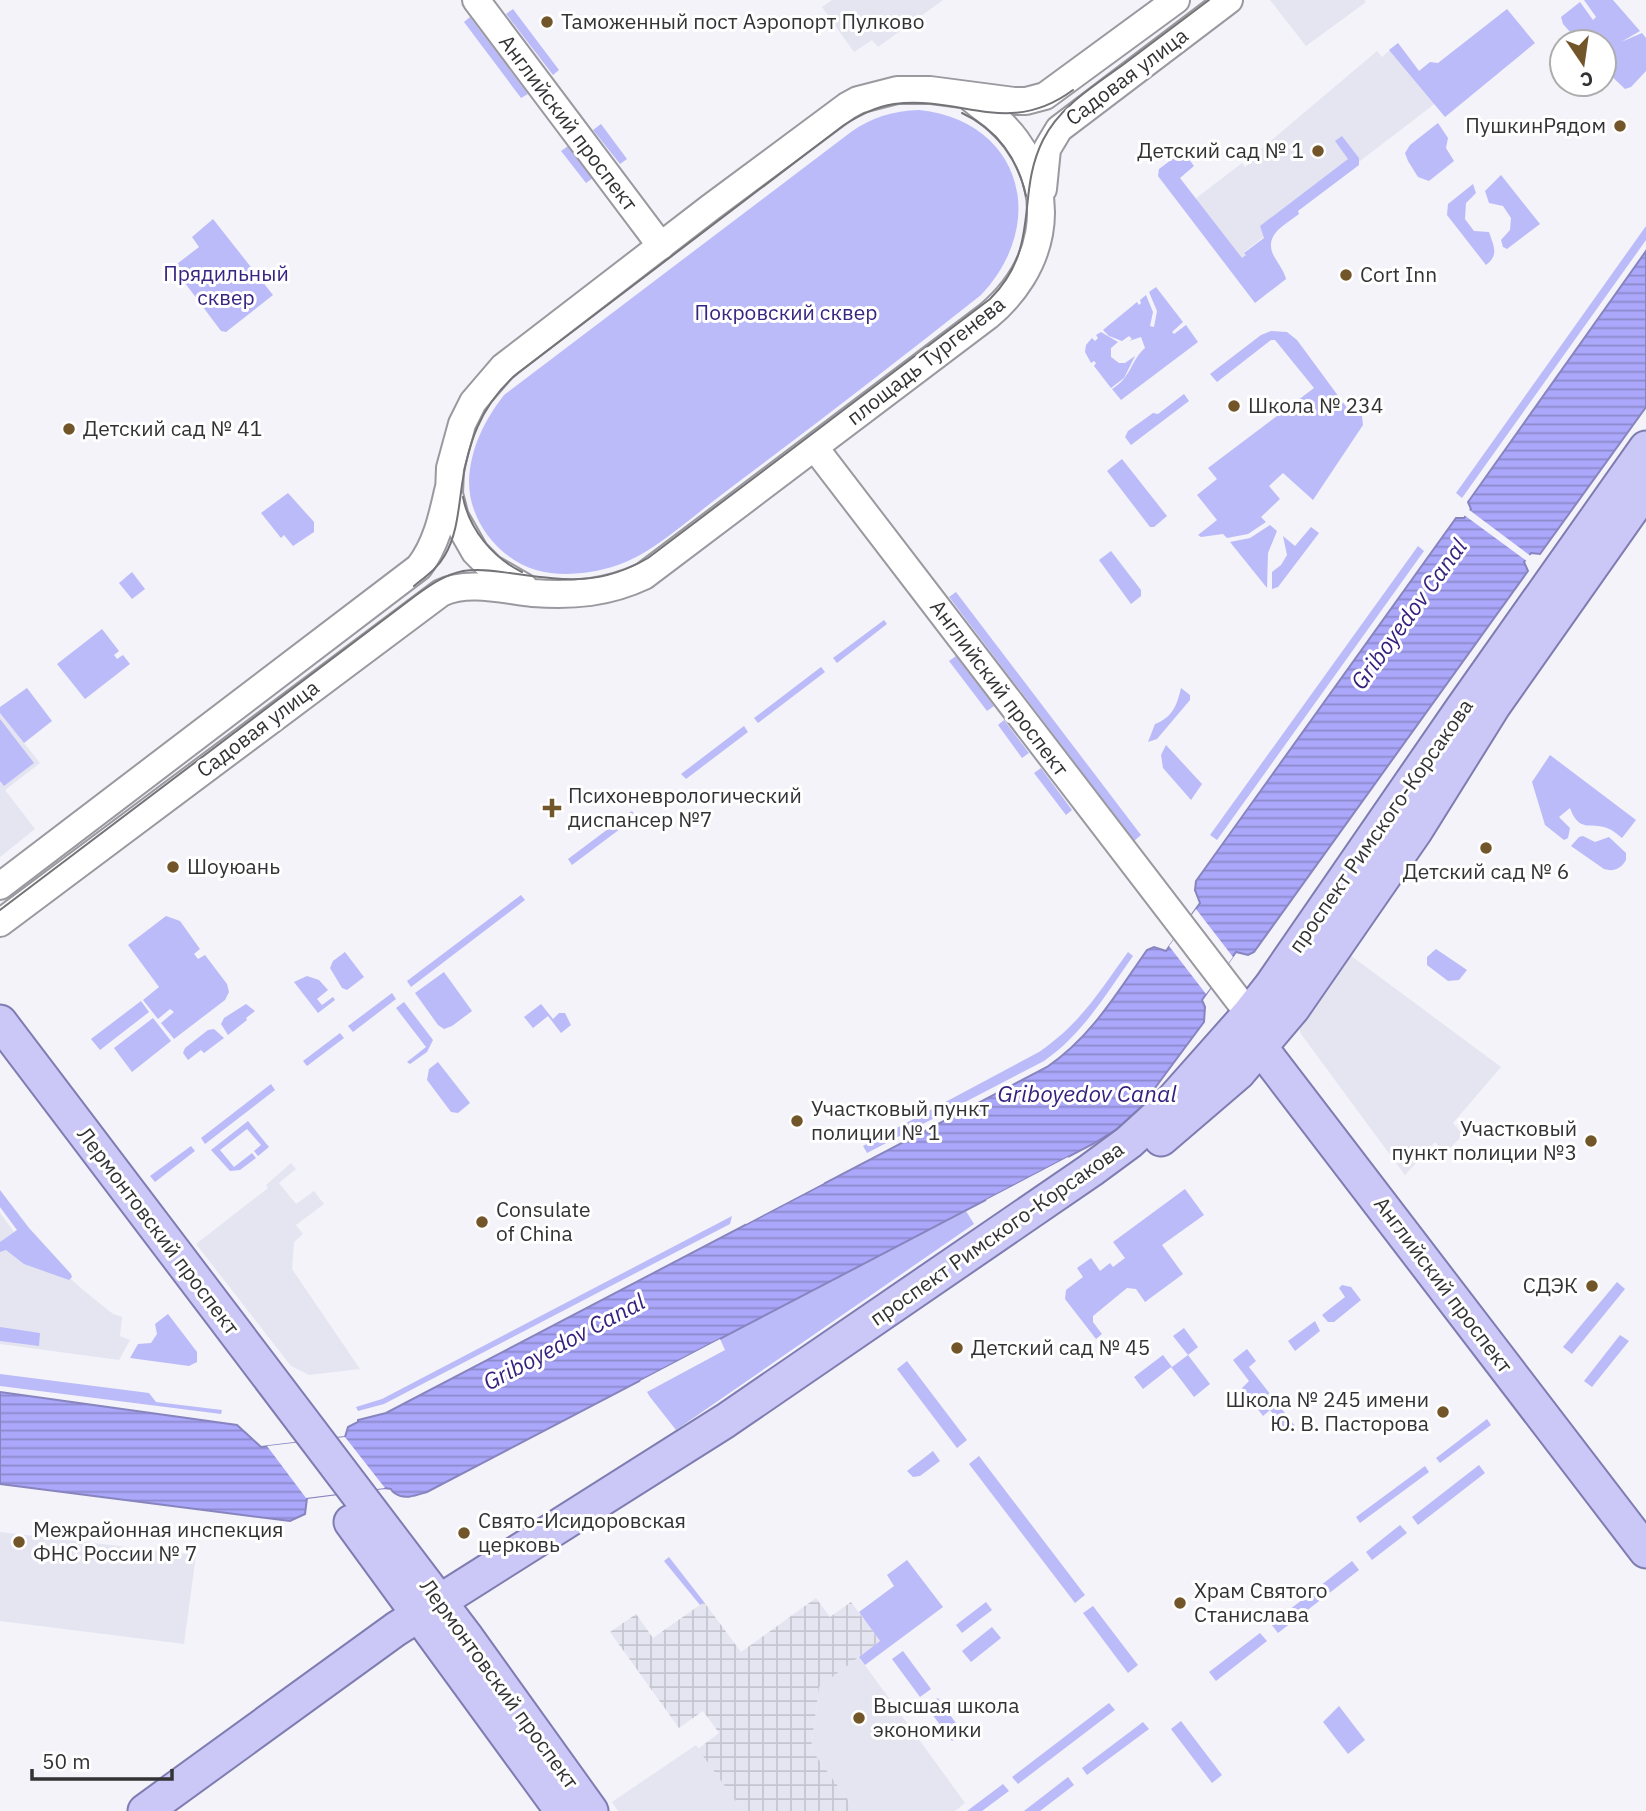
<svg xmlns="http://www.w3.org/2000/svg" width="1646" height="1811" viewBox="0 0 1646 1811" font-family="'IBM Plex Sans',sans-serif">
<defs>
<pattern id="industrial-grid" width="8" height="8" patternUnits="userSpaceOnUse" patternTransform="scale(1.75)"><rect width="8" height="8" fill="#e5e5f2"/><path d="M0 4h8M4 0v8" fill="none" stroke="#c5c5d0"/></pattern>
<pattern id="water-rules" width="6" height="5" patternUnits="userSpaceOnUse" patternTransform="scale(1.75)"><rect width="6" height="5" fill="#aba7fa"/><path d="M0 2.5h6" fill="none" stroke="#8c89cb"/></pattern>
</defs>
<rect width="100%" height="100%" fill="#f3f3f9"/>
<!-- built -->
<g fill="#e5e5f2">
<path d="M 832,0 L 943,0 L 878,47 L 872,40 L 854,52 L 822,7 Z"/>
<path d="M 1270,0 L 1364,0 L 1366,2 L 1306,46 Z"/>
<path d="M 1398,43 L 1441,99 L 1292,213 L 1293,215 L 1244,252 L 1246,255 L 1242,259 L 1195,199 L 1242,163 L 1245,167 L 1263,153 L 1261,149 L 1377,51 L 1382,57 Z"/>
<path d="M 0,713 L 40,763 L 5,790 L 35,829 L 0,857 Z"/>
<path d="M 1350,955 L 1501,1067 L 1453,1123 L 1463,1135 L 1445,1153 L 1435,1142 L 1405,1175 L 1301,1034 L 1299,1027 Z"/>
<path d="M 291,1163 L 296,1169 L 279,1183 L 296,1204 L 314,1191 L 324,1204 L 296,1225 L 303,1234 L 294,1242 L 292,1269 L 360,1369 L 309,1375 L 291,1366 L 196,1244 L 268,1188 L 266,1185 Z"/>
<path d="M 0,1213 L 14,1232 L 17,1230 L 83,1290 L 113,1314 L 122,1317 L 120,1336 L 130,1340 L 119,1360 L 0,1344 Z"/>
<path d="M 0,1532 L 196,1555 L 184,1644 L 0,1621 Z"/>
<path d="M 859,1657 L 965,1803 L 955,1811 L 856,1811 L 811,1749 L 819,1687 Z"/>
<path d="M 696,1745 L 743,1811 L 618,1811 L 612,1802 Z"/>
</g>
<!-- industrial -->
<path fill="url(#industrial-grid)" d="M 816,1598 L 830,1617 L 851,1602 L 880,1641 L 819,1687 L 811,1749 L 856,1811 L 743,1811 L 698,1749 L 719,1733 L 703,1711 L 679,1728 L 610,1632 L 636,1614 L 653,1638 L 704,1602 L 741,1652 Z"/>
<!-- green -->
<g fill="#bcbbf9">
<path d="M 1584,0 L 1613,0 L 1640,31 L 1621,42 L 1642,33 L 1646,38 L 1646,71 L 1631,87 L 1625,89 L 1604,69 L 1607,59 L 1605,57 L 1604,59 L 1604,42 L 1579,42 L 1563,24 L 1561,17 L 1580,2 L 1593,20 L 1596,17 Z"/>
<path d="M 513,9 L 559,70 L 553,75 L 506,14 Z"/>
<path d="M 1507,9 L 1535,43 L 1445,117 L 1389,50 L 1398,43 L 1419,71 L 1430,62 L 1438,63 Z"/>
<path d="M 470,17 L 528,94 L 521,98 L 464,22 Z"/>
<path d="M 919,110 C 1022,121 1049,223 981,295 C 895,363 808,430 720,496 C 689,519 651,555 615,566 C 590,574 560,577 536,570 C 499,559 469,521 469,482 C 470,449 484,421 504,395 L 851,132 C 872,117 893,111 919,110 Z"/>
<path d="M 1438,123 L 1448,138 L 1446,148 L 1454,161 L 1429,181 L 1418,177 L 1408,161 L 1405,153 L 1410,145 Z"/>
<path d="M 601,124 L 627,159 L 620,164 L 593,130 Z"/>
<path d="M 1342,136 L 1359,158 L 1359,165 L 1298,211 L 1299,214 C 1283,226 1262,236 1275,258 C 1279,265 1284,271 1286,279 L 1255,303 L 1158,176 L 1159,169 L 1183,151 L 1194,166 L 1180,178 L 1242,258 L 1246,255 L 1244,253 L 1264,238 L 1260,226 L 1348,159 L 1335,141 Z"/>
<path d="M 568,146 L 593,178 L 586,183 L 561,151 Z"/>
<path d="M 1501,175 L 1540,224 L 1507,249 L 1503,247 L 1501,240 L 1510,230 L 1511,218 L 1503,206 L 1489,203 L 1485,191 Z"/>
<path d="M 1473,184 L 1476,193 L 1466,203 L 1465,219 L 1474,231 L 1489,232 C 1494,247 1499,255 1486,265 L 1447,215 L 1448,204 Z"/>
<path d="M 213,219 L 273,295 L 226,332 L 221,331 L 173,267 L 199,247 L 192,237 Z"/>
<path d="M 1646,226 L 1646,240 L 1462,498 L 1456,493 Z"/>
<path d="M 1156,287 L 1183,322 L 1172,332 L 1174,334 L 1186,325 L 1198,342 L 1121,400 L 1112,389 C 1131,378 1131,360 1145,348 L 1141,337 L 1129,341 L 1132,339 L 1129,336 L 1122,341 L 1109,336 L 1103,330 L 1137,302 L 1139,305 L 1141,303 L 1140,300 L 1146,295 L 1153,312 L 1150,326 L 1154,327 L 1157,311 L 1149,292 Z"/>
<path d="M 1271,331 L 1287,332 L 1297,340 L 1353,416 L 1362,416 L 1363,425 L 1313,500 L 1283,473 L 1269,486 L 1280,499 L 1261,517 L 1266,522 L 1248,534 L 1227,538 L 1223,534 L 1201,537 L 1198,535 L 1217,520 L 1197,495 L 1217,479 L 1208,468 L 1314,388 L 1275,340 L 1271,340 L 1217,382 L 1210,374 L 1261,335 Z"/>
<path d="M 1101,332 L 1118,342 L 1111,348 L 1111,357 L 1119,363 L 1125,363 L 1135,356 L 1124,378 L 1111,388 L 1094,366 L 1096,363 L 1094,361 L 1091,363 L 1085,352 L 1086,345 L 1092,338 L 1095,341 L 1098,338 L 1096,335 Z"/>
<path d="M 1184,394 L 1189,401 L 1131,445 L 1125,437 L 1128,431 L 1153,413 L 1158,414 Z"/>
<path d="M 1122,459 L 1167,516 L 1154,527 L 1150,527 L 1107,471 Z"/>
<path d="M 288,493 L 314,522 L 314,532 L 293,546 L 284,535 L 281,538 L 261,513 Z"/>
<path d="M 1270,525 L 1277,531 L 1268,553 L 1267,588 L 1230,542 L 1250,538 Z"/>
<path d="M 1311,527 L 1319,533 L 1278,587 L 1272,589 L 1272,572 L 1281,565 L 1287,555 L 1283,536 L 1295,546 Z"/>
<path d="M 1418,546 L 1424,551 L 1217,840 L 1210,835 Z"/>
<path d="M 1111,551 L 1141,590 L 1141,596 L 1131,604 L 1099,560 Z"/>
<path d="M 132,572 L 145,589 L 132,599 L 119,583 Z"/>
<path d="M 956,592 L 1141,835 L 1134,841 L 949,597 Z"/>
<path d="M 884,620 L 887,624 L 837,663 L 833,658 Z"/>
<path d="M 102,629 L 119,651 L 114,655 L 117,659 L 123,655 L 130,664 L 85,699 L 57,664 Z"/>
<path d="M 956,656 L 994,706 L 987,711 L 949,661 Z"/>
<path d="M 821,667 L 825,672 L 758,723 L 754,718 Z"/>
<path d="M 27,688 L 52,721 L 24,743 L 0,713 L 0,707 Z"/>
<path d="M 1181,688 L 1190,695 L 1190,700 L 1157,739 L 1148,742 L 1155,724 C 1173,717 1177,705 1181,688 Z"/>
<path d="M 0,719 L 34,763 L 4,786 L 0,781 Z"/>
<path d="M 1004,720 L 1029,753 L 1022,758 L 998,725 Z"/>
<path d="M 744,726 L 748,732 L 686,779 L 681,774 Z"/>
<path d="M 1166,745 L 1202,784 L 1191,800 L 1163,768 L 1161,755 Z"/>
<path d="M 1550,755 L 1636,820 L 1622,838 C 1618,835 1613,830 1607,828 C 1590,822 1579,833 1570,808 L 1559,817 L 1570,828 L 1568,838 L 1564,840 L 1545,825 L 1532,782 Z"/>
<path d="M 1041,768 L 1072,810 L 1066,815 L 1034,773 Z"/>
<path d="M 632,811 L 636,817 L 572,865 L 568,859 Z"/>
<path d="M 1583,836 L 1595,842 L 1609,837 L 1626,853 L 1626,860 C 1621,869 1613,872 1604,869 L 1571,846 L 1579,837 Z"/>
<path d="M 521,895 L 525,900 L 411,987 L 407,981 Z"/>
<path d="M 166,916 L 180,921 L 200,949 L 194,954 L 198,959 L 205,955 L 227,984 L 229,992 L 225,1000 L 174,1039 L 161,1023 L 174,1012 L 170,1009 L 158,1019 L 143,1000 L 159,987 L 128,945 Z"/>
<path d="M 1436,949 L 1467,970 L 1459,980 L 1448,981 L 1427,965 L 1427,957 Z"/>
<path d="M 345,952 L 364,977 L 347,990 L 342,988 L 330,968 L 333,961 Z"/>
<path d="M 1128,952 L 1133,956 C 1106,994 1083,1034 1044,1061 L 867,1153 L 863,1146 L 1039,1052 C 1081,1023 1099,992 1128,952 Z"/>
<path d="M 444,972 L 472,1011 L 452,1026 L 444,1029 L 438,1025 L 415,993 Z"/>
<path d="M 307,976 L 319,980 L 328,990 L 317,999 L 322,1005 L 333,997 L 335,1000 L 318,1013 L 294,982 Z"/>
<path d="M 392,993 L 396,999 L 353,1032 L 348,1026 Z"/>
<path d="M 141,1001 L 149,1012 L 100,1050 L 91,1039 Z"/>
<path d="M 404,1002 L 433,1040 L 427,1052 L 410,1064 L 407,1062 L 426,1047 L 396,1008 Z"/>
<path d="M 246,1004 L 255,1011 L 246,1018 L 247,1020 L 228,1035 L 221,1024 L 224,1018 Z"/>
<path d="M 541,1004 L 553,1019 L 559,1013 L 565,1013 L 571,1025 L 561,1033 L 548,1016 L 533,1028 L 524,1017 Z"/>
<path d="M 153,1018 L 171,1041 L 132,1072 L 114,1048 Z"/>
<path d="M 214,1029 L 224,1038 L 204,1053 L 201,1050 L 188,1060 L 183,1053 L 185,1048 L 208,1030 Z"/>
<path d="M 340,1033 L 344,1038 L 307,1066 L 303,1061 Z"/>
<path d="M 438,1062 L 470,1103 L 458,1113 L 451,1112 L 427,1080 L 429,1069 Z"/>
<path d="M 271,1084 L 275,1090 L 205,1144 L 201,1138 Z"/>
<path d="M 248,1121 L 269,1147 L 258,1156 L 254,1151 L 261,1145 L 247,1129 L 220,1150 L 234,1167 L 252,1153 L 256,1158 L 240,1170 L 230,1171 L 211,1150 Z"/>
<path d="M 191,1146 L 195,1151 L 155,1182 L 150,1176 Z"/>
<path d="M 1185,1189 L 1204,1215 L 1162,1245 L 1183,1274 L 1145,1302 L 1136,1289 L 1127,1288 L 1093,1316 L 1093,1322 L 1102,1334 L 1096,1339 L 1065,1299 L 1066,1290 L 1083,1277 L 1077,1268 L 1091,1258 L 1100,1271 L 1110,1263 L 1113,1267 L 1125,1258 L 1113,1242 Z"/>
<path d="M 0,1190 L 29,1228 L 71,1274 L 72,1277 L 69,1280 L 24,1264 L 6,1250 L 0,1252 L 0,1242 L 17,1230 L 0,1207 Z"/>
<path d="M 966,1211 L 974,1224 L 676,1430 L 650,1397 L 647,1392 L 725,1350 L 720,1339 Z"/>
<path d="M 732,1216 L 730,1224 L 384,1404 L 358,1411 L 356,1407 L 382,1399 Z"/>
<path d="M 1617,1282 L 1625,1289 L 1572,1354 L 1563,1347 Z"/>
<path d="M 1342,1285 L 1351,1287 L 1361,1300 L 1334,1322 L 1328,1322 L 1322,1315 L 1345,1297 L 1339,1288 Z"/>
<path d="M 168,1314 L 197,1352 L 197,1362 L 189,1366 L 130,1358 L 138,1344 L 151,1343 L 157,1334 L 155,1324 Z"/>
<path d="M 1315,1321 L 1320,1331 L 1295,1351 L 1288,1341 Z"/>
<path d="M 0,1327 L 40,1333 L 39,1346 L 0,1341 Z"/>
<path d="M 1184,1328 L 1198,1347 L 1188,1355 L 1210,1384 L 1194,1397 L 1171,1367 L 1143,1389 L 1134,1377 L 1163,1355 L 1172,1367 L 1188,1355 L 1173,1336 Z"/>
<path d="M 1620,1335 L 1629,1341 L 1592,1387 L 1584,1381 Z"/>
<path d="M 1247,1349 L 1256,1361 L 1249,1367 L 1295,1426 L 1287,1432 L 1270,1410 L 1263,1416 L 1242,1388 L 1249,1381 L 1233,1360 Z"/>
<path d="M 907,1361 L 967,1440 L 957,1448 L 897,1369 Z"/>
<path d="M 0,1374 L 149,1393 L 156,1402 L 222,1410 L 221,1414 L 0,1386 Z"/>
<path d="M 1487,1419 L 1491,1425 L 1440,1463 L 1436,1458 Z"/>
<path d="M 933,1451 L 940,1461 L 920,1476 L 913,1477 L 907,1471 Z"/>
<path d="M 979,1456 L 1085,1595 L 1075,1603 L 969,1464 Z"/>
<path d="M 1479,1465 L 1485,1473 L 1418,1525 L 1412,1517 Z"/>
<path d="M 1425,1466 L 1429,1472 L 1360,1523 L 1356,1517 Z"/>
<path d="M 1400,1525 L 1407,1533 L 1372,1560 L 1366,1552 Z"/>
<path d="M 669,1557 L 704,1602 L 700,1605 L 664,1561 Z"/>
<path d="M 907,1560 L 943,1607 L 865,1665 L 859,1657 L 880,1641 L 859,1612 L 894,1586 L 887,1575 Z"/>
<path d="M 1352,1561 L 1359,1570 L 1278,1633 L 1271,1624 Z"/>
<path d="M 986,1602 L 992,1610 L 962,1633 L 956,1625 Z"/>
<path d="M 1093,1606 L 1138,1665 L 1128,1673 L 1083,1613 Z"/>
<path d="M 992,1627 L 1001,1638 L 971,1662 L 962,1651 Z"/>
<path d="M 1260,1633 L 1267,1641 L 1216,1681 L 1209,1672 Z"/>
<path d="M 903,1651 L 931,1689 L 920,1697 L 892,1659 Z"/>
<path d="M 938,1698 L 963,1733 L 952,1741 L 926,1706 Z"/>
<path d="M 1109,1703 L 1115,1710 L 1018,1784 L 1012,1777 Z"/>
<path d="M 1339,1706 L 1365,1740 L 1348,1754 L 1323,1722 Z"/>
<path d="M 1181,1721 L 1222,1775 L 1212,1783 L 1171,1729 Z"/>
<path d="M 1143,1722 L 1149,1729 L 1087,1775 L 1082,1768 Z"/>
<path d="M 1068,1777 L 1074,1785 L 1040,1811 L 1024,1811 Z"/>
<path d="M 1003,1784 L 1009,1791 L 982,1811 L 967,1811 Z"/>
</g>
<!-- water -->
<path fill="url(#water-rules)" stroke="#8784bf" stroke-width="2" d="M 1646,251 L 1646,407 L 1540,554 L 1531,553 L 1524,562 L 1528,571 L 1254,952 L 1248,955 L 1236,952 L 1202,1000 L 1205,1007 L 1204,1022 L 1140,1108 L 1117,1129 L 1093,1144 L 427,1492 C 417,1495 405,1500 396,1494 C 386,1487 397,1490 385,1488 L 307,1498 L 305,1514 L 290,1521 L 0,1484 L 0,1392 L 237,1425 L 261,1447 L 345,1437 L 348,1427 L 358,1422 L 358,1420 L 386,1413 L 1047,1067 C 1092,1036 1116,994 1147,950 L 1154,947 L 1166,951 L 1200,903 L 1195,890 L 1196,881 L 1456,518 L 1464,518 L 1471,509 L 1468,502 Z"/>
<!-- pier -->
<g fill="#f3f3f9">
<path d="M 1468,509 L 1532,557 L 1528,562 L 1464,515 Z"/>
<path d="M 1196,909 L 1233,957 L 1206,994 L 1169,946 Z"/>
<path d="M 1068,1157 L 1070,1160 L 988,1203 L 986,1200 Z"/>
<path d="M 822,1180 L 824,1183 L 746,1224 L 744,1221 Z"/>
<path d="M 720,1339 L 721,1342 L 642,1384 L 640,1381 Z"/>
<path d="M 345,1437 L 385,1488 L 306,1498 L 267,1446 Z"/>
</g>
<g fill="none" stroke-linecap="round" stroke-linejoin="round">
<!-- minor casing -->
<g stroke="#99999f" stroke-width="30">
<g id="minor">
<path d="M 476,0 L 661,246"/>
<path d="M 1043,189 L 1047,149 L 1059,129 L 1229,0"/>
<path d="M 815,448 L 1249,1014"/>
<path d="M 524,587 L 491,568 L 475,552 L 455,517 L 449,494 L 450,468 L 462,424 L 473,402 L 503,367 L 711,207 L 847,106 L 858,100 L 897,90 L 930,90 L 1014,101 L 1026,101 L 1045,96 L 1176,0"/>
<path d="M 0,886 L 419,567 C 436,545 442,518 448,491"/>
<path d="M 0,923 L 441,593 C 468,580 504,590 533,593 C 573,596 608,593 644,576 L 988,316 C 1043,270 1060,200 1016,140 C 1003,122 985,110 968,96"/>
</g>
</g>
<!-- major casing -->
<g stroke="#7f7cb1" stroke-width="37">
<g id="major">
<path d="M 0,1022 L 467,1638 L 591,1811"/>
<path d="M 1255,1030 L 1261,1048 L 1646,1551"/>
<path d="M 1161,1139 L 1238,1073 L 1293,1008 L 1416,830 L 1494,705 L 1646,489"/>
<path d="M 351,1522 L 562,1811"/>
<path d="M 145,1811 L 396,1629 L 725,1421 L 1091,1170 L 1129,1142 L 1163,1111 L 1249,1014 L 1271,986 L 1461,710 L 1646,448"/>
</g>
</g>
<!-- minor -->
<use href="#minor" stroke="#fff" stroke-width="26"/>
<!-- major -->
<use href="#major" stroke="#cbc8f8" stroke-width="33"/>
<!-- tram -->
<g stroke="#747478" stroke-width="2">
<path d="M 962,113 C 997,129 1018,159 1026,196"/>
<path d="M 463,497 C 469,529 493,558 522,572"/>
<path d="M 414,586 C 425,577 438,568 445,555 C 456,536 458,514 461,492 C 467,445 480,405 518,373 L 844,125 C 860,115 875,107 894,104 C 962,95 1008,138 1073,90"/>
<path d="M 0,910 L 415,596 C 430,585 444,575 463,571 C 481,568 500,572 517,574 C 568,581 602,585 648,558 L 990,299 C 1042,247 1015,196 1043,140 C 1060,106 1094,86 1124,64 C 1152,43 1181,21 1209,0"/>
</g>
</g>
<!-- markers -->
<g fill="#725529" stroke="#fff" stroke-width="2.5">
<circle cx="547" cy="22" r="7"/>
<circle cx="1620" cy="126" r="7"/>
<circle cx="1318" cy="151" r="7"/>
<circle cx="1346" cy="275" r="7"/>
<circle cx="1234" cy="406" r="7"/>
<circle cx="69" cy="429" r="7"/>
<path d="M548.5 797.5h7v7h7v7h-7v7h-7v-7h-7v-7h7z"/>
<circle cx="1486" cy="848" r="7"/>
<circle cx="173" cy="867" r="7"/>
<circle cx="797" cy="1121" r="7"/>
<circle cx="1591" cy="1141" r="7"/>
<circle cx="482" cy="1222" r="7"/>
<circle cx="1592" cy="1286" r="7"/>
<circle cx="957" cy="1348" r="7"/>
<circle cx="1443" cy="1412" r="7"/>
<circle cx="464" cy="1533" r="7"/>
<circle cx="19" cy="1542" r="7"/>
<circle cx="1180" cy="1603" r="7"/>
<circle cx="859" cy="1718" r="7"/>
</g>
<g text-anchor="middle" stroke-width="6" stroke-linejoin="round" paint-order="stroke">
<!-- poi labels -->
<g font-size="21" fill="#333335" stroke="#fff" text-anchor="start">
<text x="561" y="29">Таможенный пост Аэропорт Пулково</text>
<text x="1606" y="133" text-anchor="end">ПушкинРядом</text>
<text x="1304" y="158" text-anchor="end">Детский сад № 1</text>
<text x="1360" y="282">Cort Inn</text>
<text x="1248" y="413">Школа № 234</text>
<text x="83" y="436">Детский сад № 41</text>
<text x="568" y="803">Психоневрологический<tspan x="568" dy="24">диспансер №7</tspan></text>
<text x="187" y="874">Шоуюань</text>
<text x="1486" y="879" text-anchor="middle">Детский сад № 6</text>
<text x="811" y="1116">Участковый пункт<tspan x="811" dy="24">полиции № 1</tspan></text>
<text x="1577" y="1136" text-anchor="end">Участковый<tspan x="1577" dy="24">пункт полиции №3</tspan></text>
<text x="496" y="1217">Consulate<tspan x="496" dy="24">of China</tspan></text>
<text x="1578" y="1293" text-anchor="end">СДЭК</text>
<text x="971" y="1355">Детский сад № 45</text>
<text x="1429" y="1407" text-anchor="end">Школа № 245 имени<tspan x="1429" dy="24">Ю. В. Пасторова</tspan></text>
<text x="478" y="1528">Свято-Исидоровская<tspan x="478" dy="24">церковь</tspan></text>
<text x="33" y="1537">Межрайонная инспекция<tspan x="33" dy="24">ФНС России № 7</tspan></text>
<text x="1194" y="1598">Храм Святого<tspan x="1194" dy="24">Станислава</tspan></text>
<text x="873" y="1713">Высшая школа<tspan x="873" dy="24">экономики</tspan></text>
</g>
<!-- street labels -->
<g font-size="21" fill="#333335" stroke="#fff">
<text transform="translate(1127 77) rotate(-37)" y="7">Садовая улица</text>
<text transform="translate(568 123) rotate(53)" y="7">Английский проспект</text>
<text transform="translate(926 361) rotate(-38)" y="7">площадь Тургенева</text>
<text transform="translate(999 688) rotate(53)" y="7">Английский проспект</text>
<text transform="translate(258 729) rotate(-37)" y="7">Садовая улица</text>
<text transform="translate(1381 826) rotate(-55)" y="7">проспект Римского-Корсакова</text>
<text transform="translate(158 1231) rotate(53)" y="7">Лермонтовский проспект</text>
<text transform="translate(997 1234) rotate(-35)" y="7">проспект Римского-Корсакова</text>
<text transform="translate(1443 1285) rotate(53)" y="7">Английский проспект</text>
<text transform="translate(499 1684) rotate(54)" y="7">Лермонтовский проспект</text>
</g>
<!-- park labels -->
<g font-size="21" fill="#382582" stroke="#fff">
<text x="226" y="281">Прядильный<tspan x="226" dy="24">сквер</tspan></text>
<text x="786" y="320">Покровский сквер</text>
</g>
<!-- water labels -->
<g font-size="23" font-style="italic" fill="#341f7d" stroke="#fff">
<text transform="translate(1409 614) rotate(-54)" y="8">Griboyedov Canal</text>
<text x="1087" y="1102">Griboyedov Canal</text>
<text transform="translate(564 1342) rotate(-28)" y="8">Griboyedov Canal</text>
</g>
</g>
<!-- north arrow -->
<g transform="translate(1583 63) rotate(167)"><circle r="33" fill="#ffffff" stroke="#adadae" stroke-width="2"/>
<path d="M0-5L12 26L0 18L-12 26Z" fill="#725529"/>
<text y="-10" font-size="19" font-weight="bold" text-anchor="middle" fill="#333335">С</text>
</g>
<!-- scale -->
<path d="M32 1769v10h140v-10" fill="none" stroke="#333335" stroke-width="3.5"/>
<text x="42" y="1769" font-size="21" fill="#333335" stroke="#ffffff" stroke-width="5" paint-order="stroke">50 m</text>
</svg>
